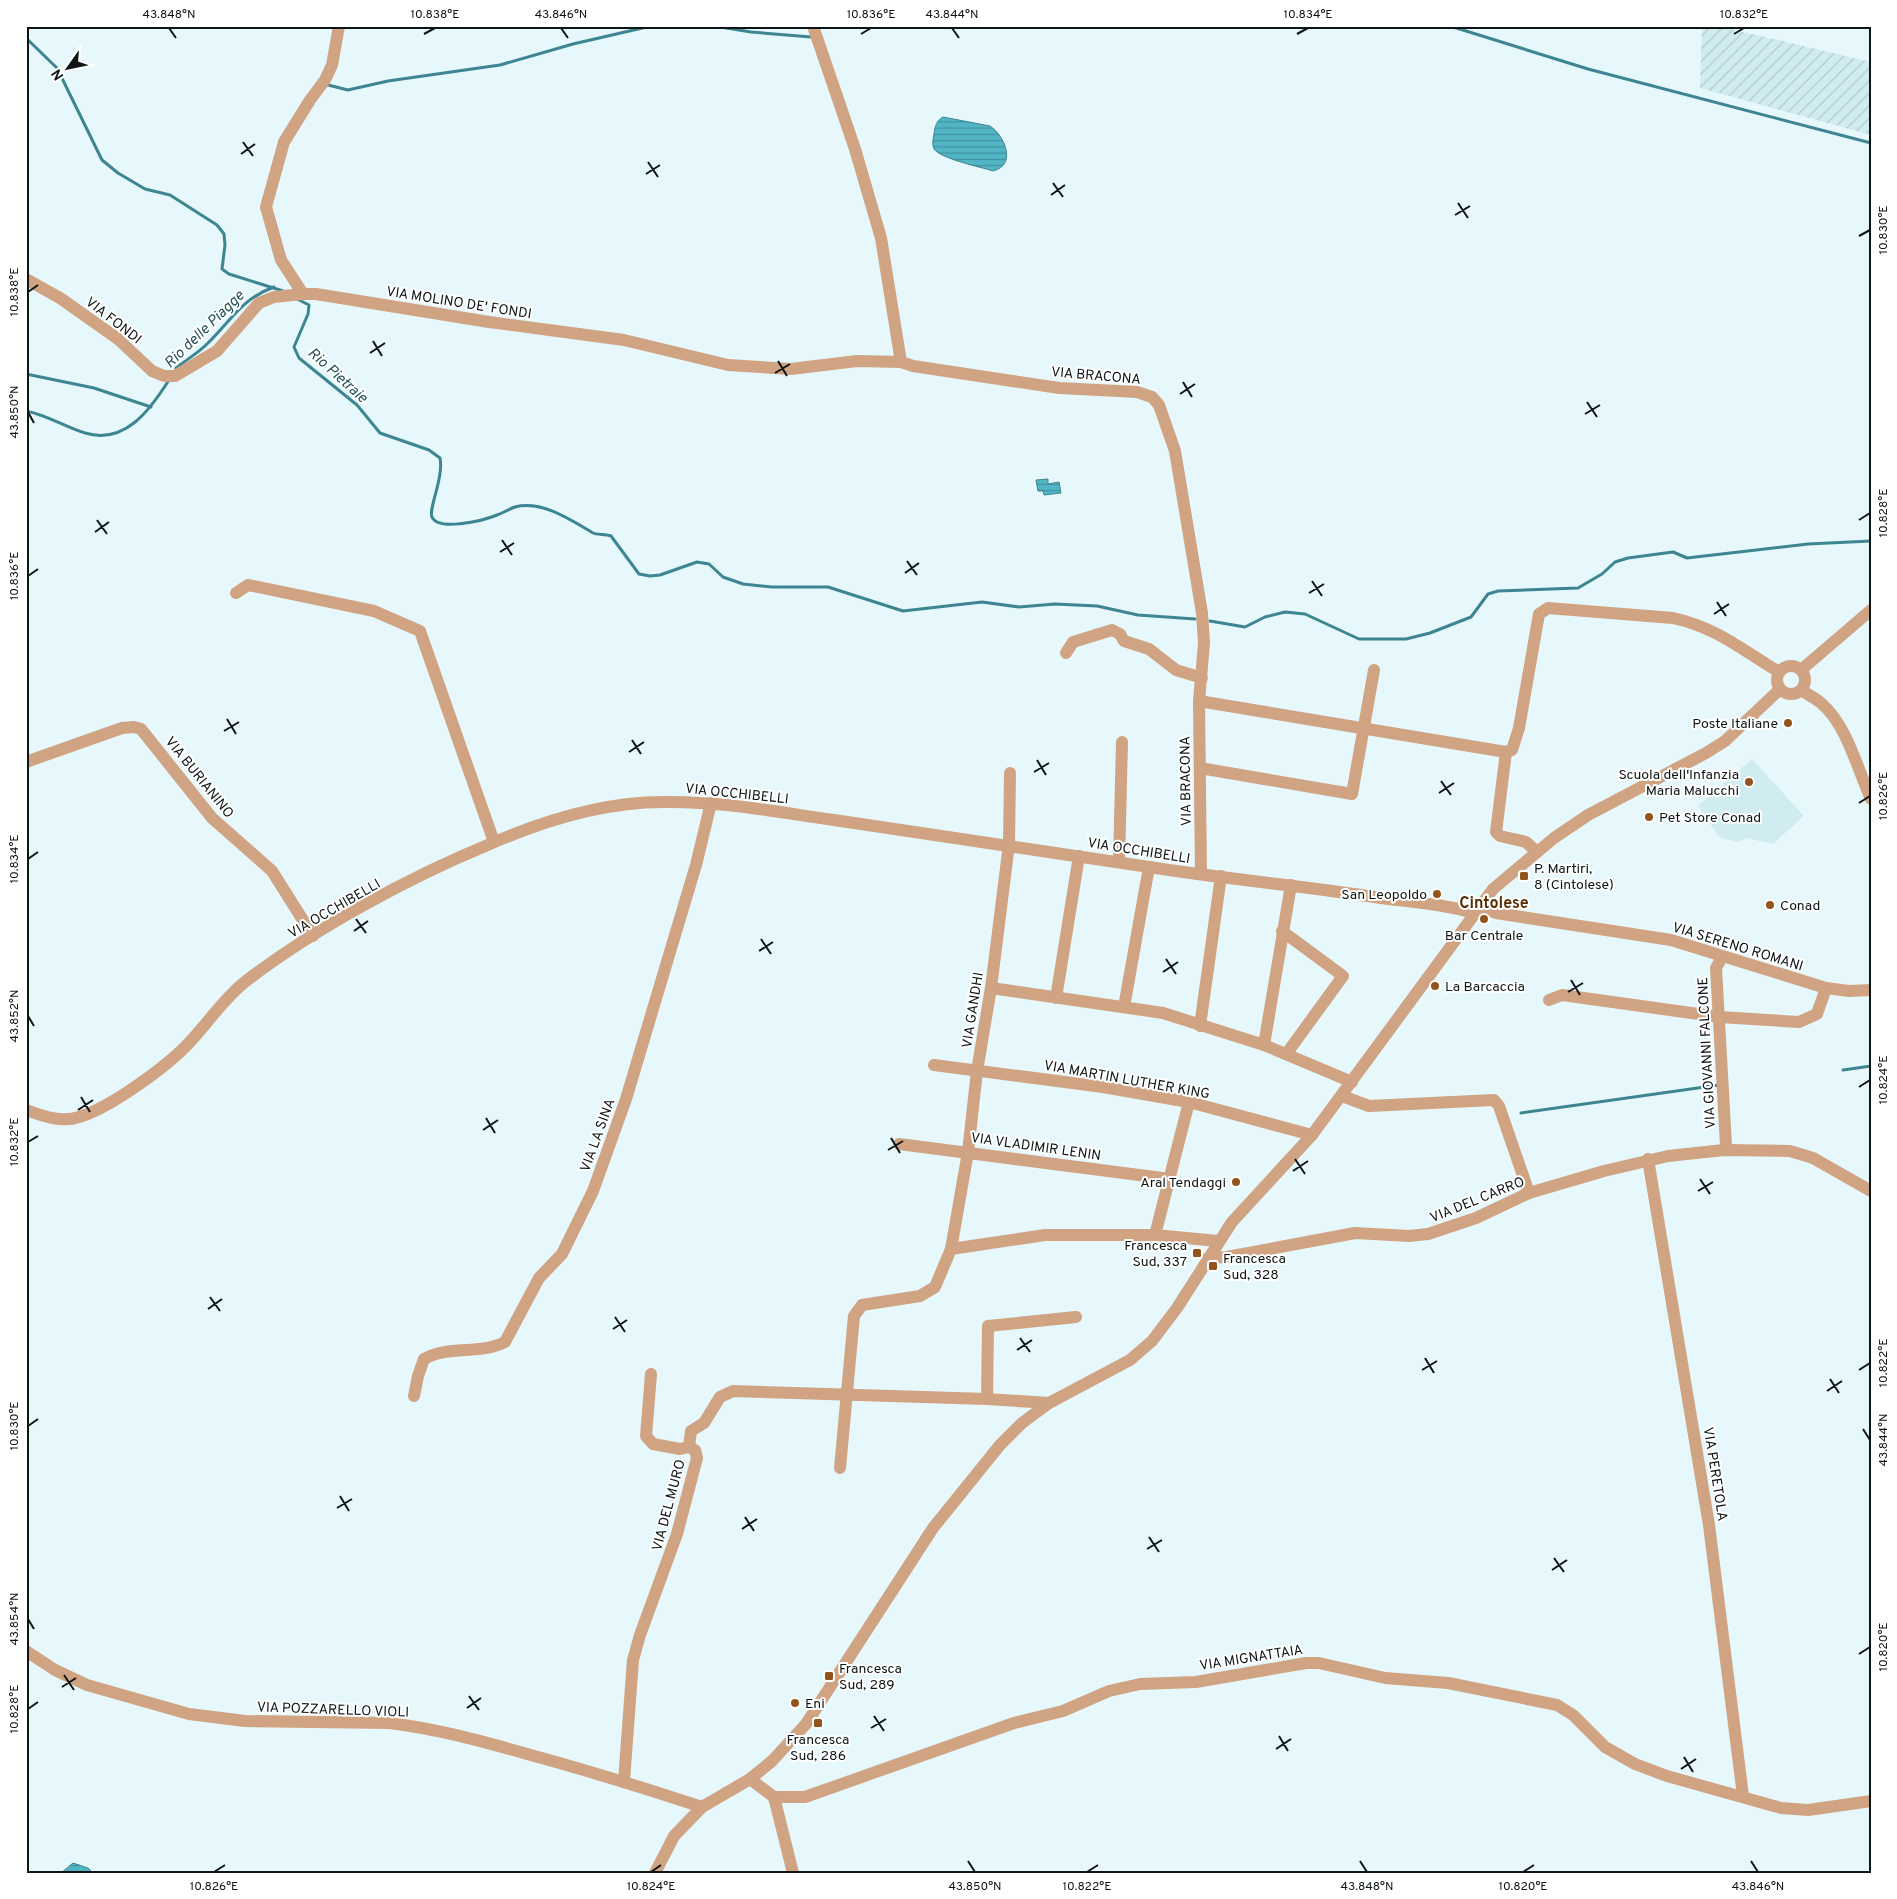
<svg xmlns="http://www.w3.org/2000/svg" width="1897" height="1899" viewBox="0 0 1897 1899" font-family="Overpass,sans-serif">
<defs>
<pattern id="industrial-furrows" width="10" height="10" patternUnits="userSpaceOnUse" patternTransform="scale(1.25)"><rect width="10" height="10" fill="#d0ecf1"/><path d="M-1 1l2-2M0 10L10 0M9 11l2-2" fill="none" stroke="#b1cace"/></pattern>
<pattern id="water-rules" width="6" height="5" patternUnits="userSpaceOnUse" patternTransform="scale(1.25)"><rect width="6" height="5" fill="#51b5c6"/><path d="M0 2.5h6" fill="none" stroke="#4292a0"/></pattern>
</defs>
<rect width="100%" height="100%" fill="#e6f8fb"/>
<!-- built -->
<path fill="#d0ecf1" d="M 1752,759 L 1804,816 L 1773,844 L 1746,838 L 1738,842 L 1720,838 L 1698,806 Z"/>
<!-- industrial -->
<path fill="url(#industrial-furrows)" d="M 1702,26 L 1718,26 L 1871,62 L 1871,135 L 1700,88 Z"/>
<!-- water -->
<g fill="url(#water-rules)" stroke="#3d8591">
<path d="M 943,117 L 990,126 C 1005,136 1017,165 993,171 C 981,167 941,159 934,149 C 932,145 933,139 934,134 C 935,127 936,121 943,117 Z"/>
<path d="M 1048,479 L 1048,484 L 1059,482 L 1061,493 L 1044,495 L 1043,491 L 1038,491 L 1036,480 Z"/>
<path d="M 73,1863 L 88,1868 L 93,1873 L 61,1873 Z"/>
</g>
<g fill="none" stroke-linecap="round" stroke-linejoin="round">
<!-- stream -->
<g stroke="#3d8591" stroke-width="3">
<path d="M 714,26 L 751,32 L 811,37"/>
<path d="M 1450,26 L 1588,69 L 1871,143"/>
<path d="M 26,38 L 57,68 L 102,160 L 118,173 L 145,189 L 170,195 L 217,225 L 224,234 L 225,245 L 222,269 L 229,274 L 283,291"/>
<path d="M 328,85 L 348,90 L 388,81 L 500,65 L 573,44 L 651,26"/>
<path d="M 297,299 L 309,305 L 308,314 L 294,347 L 299,358 L 357,405 L 380,433 L 429,450 L 440,458 C 444,477 428,510 432,517 C 438,532 485,520 497,515 C 503,513 509,509 515,507 C 542,500 571,520 593,533 C 597,535 606,534 611,536 L 639,574 L 650,576 L 660,575 L 697,562 L 709,564 L 723,577 L 743,584 L 772,587 L 828,587 L 903,611 L 982,602 L 1019,607 L 1055,604 L 1097,606 L 1138,615 L 1195,619"/>
<path d="M 176,368 C 186,360 198,353 207,344 C 231,321 241,299 274,287"/>
<path d="M 26,374 L 94,388 L 151,407"/>
<path d="M 26,411 C 47,415 65,427 85,433 C 125,445 150,410 169,380"/>
<path d="M 1210,621 L 1245,627 L 1265,617 L 1285,612 L 1305,614 L 1359,639 L 1406,639 L 1430,633 L 1471,617 L 1488,594 L 1498,591 L 1578,588 L 1602,574 L 1615,562 L 1628,558 L 1673,552 L 1687,558 L 1808,544 L 1871,541"/>
<path d="M 1843,1070 L 1871,1066"/>
<path d="M 1521,1113 L 1719,1085"/>
</g>
<!-- minor -->
<g stroke="#d0a382" stroke-width="12">
<path d="M 339,26 L 332,65 L 325,80 L 310,100 L 284,142 L 266,207 L 281,260 L 303,294 L 316,294 L 489,322 L 624,340 L 728,365 L 791,369 L 857,361 L 901,362"/>
<path d="M 813,26 L 855,149 L 881,238 L 901,362 L 913,366 L 1059,388 L 1137,392 L 1152,397 L 1159,405 L 1175,451 L 1202,613 L 1204,643 L 1199,701 L 1201,874"/>
<path d="M 26,279 L 60,298 L 118,339 L 152,371 L 164,376 L 175,376 L 217,351 L 259,303 L 274,297 L 303,294"/>
<path d="M 236,593 L 248,585 L 374,611 L 420,631 L 494,842"/>
<path d="M 1066,653 L 1073,642 L 1112,630 L 1120,634 L 1124,641 L 1149,649 L 1176,670 L 1202,678"/>
<circle cx="1791" cy="680" r="14"/>
<path d="M 1801,670 L 1871,610"/>
<path d="M 1801,690 C 1807,694 1815,698 1821,703 C 1847,725 1857,768 1871,799"/>
<path d="M 1199,701 L 1506,752 L 1512,750 L 1519,728 L 1539,614 L 1548,608 L 1673,618 C 1718,628 1742,650 1779,672"/>
<path d="M 1506,752 L 1496,832 L 1500,836 L 1526,842 L 1537,852"/>
<path d="M 26,762 L 122,728 L 134,727 L 141,729 L 212,818 L 272,871 L 313,936"/>
<path d="M 1200,768 L 1352,794 L 1374,670"/>
<path d="M 1119,862 L 1122,742"/>
<path d="M 1479,906 L 1496,913 L 1671,940 L 1826,988 L 1849,991 L 1871,990"/>
<path d="M 1282,931 L 1343,976 L 1287,1053"/>
<path d="M 1722,957 L 1716,968 L 1726,1145 L 1724,1150"/>
<path d="M 991,988 L 1163,1013 L 1264,1045 L 1352,1082"/>
<path d="M 1056,998 L 1079,856"/>
<path d="M 1549,1000 L 1562,995 L 1720,1017 L 1799,1022 L 1817,1014 L 1826,988"/>
<path d="M 1124,1007 L 1149,867"/>
<path d="M 1200,1026 L 1221,876"/>
<path d="M 1264,1045 L 1291,885"/>
<path d="M 934,1065 L 1103,1087 L 1189,1102 L 1312,1135"/>
<path d="M 1342,1096 L 1369,1106 L 1494,1100 L 1499,1106 L 1529,1193"/>
<path d="M 26,1110 C 43,1116 61,1123 79,1117 C 110,1108 166,1067 188,1044 C 208,1023 224,998 246,981 C 315,928 410,877 490,844 C 545,820 604,802 663,802 C 721,801 777,812 834,820 C 939,835 1044,852 1149,867 C 1226,879 1304,886 1381,898 C 1411,902 1444,904 1473,913"/>
<path d="M 899,1144 L 1170,1179"/>
<path d="M 1648,1159 L 1709,1525 L 1743,1796"/>
<path d="M 1155,1235 L 1189,1102"/>
<path d="M 951,1249 L 1045,1235 L 1155,1235 L 1218,1241"/>
<path d="M 1208,1258 L 1227,1257 L 1355,1233 L 1409,1236 L 1428,1234 L 1476,1218 L 1529,1193 L 1604,1171 L 1668,1156 L 1724,1150 L 1790,1151 L 1813,1158 L 1871,1191"/>
<path d="M 651,1374 L 646,1436 L 653,1444 L 680,1449 L 689,1447"/>
<path d="M 414,1396 L 418,1376 L 424,1359 C 449,1345 480,1355 505,1342 L 539,1278 L 562,1254 L 593,1191 L 626,1099 L 696,865 L 711,803"/>
<path d="M 987,1399 L 988,1326 L 1076,1317"/>
<path d="M 840,1468 L 854,1316 L 862,1305 L 920,1296 L 935,1287 L 951,1249 L 968,1152 L 977,1071 L 991,988 L 1009,844 L 1010,773"/>
<path d="M 26,1651 L 55,1670 L 87,1685 L 189,1714 L 245,1721 L 389,1723 C 440,1729 488,1743 538,1757 C 593,1772 647,1789 702,1807"/>
<path d="M 750,1779 L 774,1797 L 805,1797 L 1014,1723 L 1063,1711 L 1109,1691 L 1140,1684 L 1196,1682 L 1306,1663 L 1319,1663 L 1385,1678 L 1448,1683 L 1557,1705 L 1573,1715 L 1605,1747 L 1635,1764 L 1667,1776 L 1781,1808 L 1808,1810 L 1871,1801"/>
<path d="M 624,1781 L 633,1660 L 640,1635 L 677,1534 L 697,1458 L 695,1450 L 689,1447 L 691,1431 L 704,1423 L 720,1397 L 733,1391 L 987,1399 L 1049,1403"/>
<path d="M 774,1797 L 793,1873"/>
<path d="M 655,1873 L 674,1836 L 702,1807 L 750,1779 L 772,1761 L 806,1724 L 933,1528 L 1000,1445 L 1022,1423 L 1049,1403 L 1130,1360 L 1152,1341 L 1177,1308 L 1232,1222 L 1312,1135 L 1493,889 L 1554,838 L 1588,815 L 1706,753 L 1725,741 L 1780,689"/>
</g>
</g>
<!-- ticks -->
<path fill="none" stroke="#0f1516" stroke-width="2" d="M 169,28 L 176,38M 561,28 L 568,38M 952,28 L 959,38M 424,34 L 435,28M 861,34 L 871,28M 1297,34 L 1308,28M 1734,34 L 1744,28M 243,142 L 253,156M 241,154 L 255,144M 648,162 L 658,177M 646,174 L 660,165M 1053,183 L 1063,197M 1051,195 L 1065,185M 1458,203 L 1468,218M 1455,215 L 1470,206M 1859,236 L 1870,230M 28,292 L 38,285M 373,341 L 382,356M 370,353 L 385,343M 778,361 L 787,376M 775,373 L 790,364M 1183,382 L 1192,397M 1180,394 L 1195,384M 1587,402 L 1597,417M 28,412 L 34,423M 1585,414 L 1600,405M 97,520 L 107,534M 1859,520 L 1870,513M 95,532 L 109,522M 502,540 L 512,555M 500,552 L 514,543M 907,561 L 917,575M 905,573 L 919,563M 28,576 L 38,569M 1312,581 L 1322,596M 1309,593 L 1324,584M 1717,602 L 1726,616M 1714,614 L 1729,604M 227,719 L 236,734M 224,731 L 239,722M 632,740 L 641,754M 629,752 L 644,742M 1037,760 L 1046,775M 1034,772 L 1049,763M 1441,781 L 1451,795M 1439,793 L 1454,783M 1859,803 L 1870,796M 28,859 L 38,852M 356,919 L 366,933M 354,931 L 368,921M 761,939 L 771,954M 759,951 L 773,942M 1166,959 L 1176,974M 1163,972 L 1178,962M 1571,980 L 1580,995M 1568,992 L 1583,983M 28,1016 L 34,1026M 1859,1087 L 1870,1080M 81,1097 L 90,1112M 78,1110 L 93,1100M 486,1118 L 495,1133M 483,1130 L 498,1120M 891,1138 L 900,1153M 28,1142 L 38,1136M 888,1150 L 903,1141M 1295,1159 L 1305,1174M 1293,1171 L 1308,1161M 1700,1179 L 1710,1194M 1698,1191 L 1713,1182M 210,1297 L 220,1311M 208,1309 L 222,1299M 615,1317 L 625,1332M 613,1329 L 627,1320M 1020,1338 L 1030,1352M 1017,1350 L 1032,1340M 1425,1358 L 1434,1373M 1422,1370 L 1437,1361M 1859,1370 L 1870,1363M 1830,1379 L 1839,1393M 1827,1391 L 1842,1381M 28,1426 L 38,1419M 1863,1429 L 1870,1440M 340,1496 L 349,1511M 337,1508 L 352,1499M 745,1517 L 754,1531M 742,1529 L 757,1519M 1149,1537 L 1159,1552M 1147,1549 L 1162,1540M 1554,1558 L 1564,1572M 1552,1570 L 1567,1560M 28,1619 L 34,1629M 1859,1654 L 1870,1647M 64,1675 L 74,1690M 62,1687 L 76,1678M 469,1696 L 479,1710M 467,1708 L 481,1698M 28,1709 L 38,1702M 874,1716 L 884,1731M 871,1728 L 886,1719M 1279,1736 L 1288,1751M 1276,1749 L 1291,1739M 1684,1757 L 1693,1772M 1681,1769 L 1696,1759M 968,1861 L 975,1872M 1360,1861 L 1367,1872M 1751,1861 L 1758,1872M 214,1872 L 225,1865M 651,1872 L 661,1865M 1087,1872 L 1098,1865M 1523,1872 L 1534,1865"/>
<!-- markers -->
<g fill="#93531c" stroke="#fff" stroke-width="2">
<circle cx="1788" cy="723" r="5"/>
<circle cx="1749" cy="782" r="5"/>
<circle cx="1649" cy="817" r="5"/>
<rect x="1519" y="871" width="10" height="10" rx="2.5"/>
<circle cx="1437" cy="894" r="5"/>
<circle cx="1770" cy="905" r="5"/>
<circle cx="1484" cy="919" r="5"/>
<circle cx="1435" cy="986" r="5"/>
<circle cx="1236" cy="1182" r="5"/>
<rect x="1192" y="1248" width="10" height="10" rx="2.5"/>
<rect x="1208" y="1261" width="10" height="10" rx="2.5"/>
<rect x="824" y="1671" width="10" height="10" rx="2.5"/>
<circle cx="795" cy="1703" r="5"/>
<rect x="813" y="1718" width="10" height="10" rx="2.5"/>
</g>
<g text-anchor="middle" stroke-width="4" stroke-linejoin="round" paint-order="stroke">
<!-- street labels -->
<g font-size="14" fill="#0f1516" stroke="#fff">
<text transform="translate(459 302) rotate(9)" y="5">VIA MOLINO DE' FONDI</text>
<text transform="translate(114 320) rotate(38)" y="5">VIA FONDI</text>
<text transform="translate(1096 375) rotate(5)" y="5">VIA BRACONA</text>
<text transform="translate(200 777) rotate(51)" y="5">VIA BURIANINO</text>
<text transform="translate(1185 781) rotate(-91)" y="5">VIA BRACONA</text>
<text transform="translate(737 793) rotate(6)" y="5">VIA OCCHIBELLI</text>
<text transform="translate(1139 850) rotate(9)" y="5">VIA OCCHIBELLI</text>
<text transform="translate(334 908) rotate(-30)" y="5">VIA OCCHIBELLI</text>
<text transform="translate(1738 946) rotate(17)" y="5">VIA SERENO ROMANI</text>
<text transform="translate(972 1010) rotate(-81)" y="5">VIA GANDHI</text>
<text transform="translate(1706 1053) rotate(-93)" y="5">VIA GIOVANNI FALCONE</text>
<text transform="translate(1127 1079) rotate(10)" y="5">VIA MARTIN LUTHER KING</text>
<text transform="translate(597 1135) rotate(-70)" y="5">VIA LA SINA</text>
<text transform="translate(1036 1146) rotate(8)" y="5">VIA VLADIMIR LENIN</text>
<text transform="translate(1477 1199) rotate(-22)" y="5">VIA DEL CARRO</text>
<text transform="translate(1716 1474) rotate(81)" y="5">VIA PERETOLA</text>
<text transform="translate(668 1505) rotate(-75)" y="5">VIA DEL MURO</text>
<text transform="translate(1251 1657) rotate(-9)" y="5">VIA MIGNATTAIA</text>
<text transform="translate(333 1709) rotate(2)" y="5">VIA POZZARELLO VIOLI</text>
</g>
<!-- poi labels -->
<g font-size="14" fill="#0f1516" stroke="#fff" text-anchor="start">
<text x="1778" y="728" text-anchor="end">Poste Italiane</text>
<text x="1739" y="779" text-anchor="end">Scuola dell'Infanzia<tspan x="1739" dy="16">Maria Malucchi</tspan></text>
<text x="1659" y="822">Pet Store Conad</text>
<text x="1534" y="873">P. Martiri,<tspan x="1534" dy="16">8 (Cintolese)</tspan></text>
<text x="1427" y="899" text-anchor="end">San Leopoldo</text>
<text x="1780" y="910">Conad</text>
<text x="1484" y="940" text-anchor="middle">Bar Centrale</text>
<text x="1445" y="991">La Barcaccia</text>
<text x="1226" y="1187" text-anchor="end">Aral Tendaggi</text>
<text x="1187" y="1250" text-anchor="end">Francesca<tspan x="1187" dy="16">Sud, 337</tspan></text>
<text x="1223" y="1263">Francesca<tspan x="1223" dy="16">Sud, 328</tspan></text>
<text x="839" y="1673">Francesca<tspan x="839" dy="16">Sud, 289</tspan></text>
<text x="805" y="1708">Eni</text>
<text x="818" y="1744" text-anchor="middle">Francesca<tspan x="818" dy="16">Sud, 286</tspan></text>
</g>
<!-- water labels -->
<g font-size="15" font-style="italic" fill="#245158" stroke="#fff">
<text transform="translate(204 329) rotate(-44)" y="5">Rio delle Piagge</text>
<text transform="translate(338 375) rotate(42)" y="5">Rio Pietraie</text>
</g>
<!-- quarter labels -->
<g font-size="16" font-weight="bold" fill="#592d05" stroke="#fff">
<text x="1494" y="908">Cintolese</text>
</g>
</g>
<!-- border -->
<rect width="1897" height="1899" fill="none" stroke="#ffffff" stroke-width="55"/>
<!-- north arrow -->
<g transform="translate(68 68) rotate(237)" stroke="#ffffff" stroke-width="4" paint-order="stroke">
<path d="M0-4L9 19L0 12L-9 19Z" fill="#0f1516"/>
<text y="-8" font-size="14" font-weight="bold" text-anchor="middle" fill="#0f1516">N</text>
</g>
<rect x="28" y="28" width="1842" height="1844" fill="none" stroke="#0f1516" stroke-width="2"/>
<g font-size="12" text-anchor="middle" fill="#0f1516">
<text x="169" y="18">43.848°N</text>
<text x="435" y="18">10.838°E</text>
<text x="561" y="18">43.846°N</text>
<text x="871" y="18">10.836°E</text>
<text x="952" y="18">43.844°N</text>
<text x="1308" y="18">10.834°E</text>
<text x="1744" y="18">10.832°E</text>
<text transform="translate(1883 230) rotate(-90)" y="4">10.830°E</text>
<text transform="translate(14 292) rotate(-90)" y="4">10.838°E</text>
<text transform="translate(14 412) rotate(-90)" y="4">43.850°N</text>
<text transform="translate(1883 513) rotate(-90)" y="4">10.828°E</text>
<text transform="translate(14 576) rotate(-90)" y="4">10.836°E</text>
<text transform="translate(1883 796) rotate(-90)" y="4">10.826°E</text>
<text transform="translate(14 859) rotate(-90)" y="4">10.834°E</text>
<text transform="translate(14 1016) rotate(-90)" y="4">43.852°N</text>
<text transform="translate(1883 1080) rotate(-90)" y="4">10.824°E</text>
<text transform="translate(14 1142) rotate(-90)" y="4">10.832°E</text>
<text transform="translate(1883 1363) rotate(-90)" y="4">10.822°E</text>
<text transform="translate(14 1426) rotate(-90)" y="4">10.830°E</text>
<text transform="translate(1883 1440) rotate(-90)" y="4">43.844°N</text>
<text transform="translate(14 1619) rotate(-90)" y="4">43.854°N</text>
<text transform="translate(1883 1647) rotate(-90)" y="4">10.820°E</text>
<text transform="translate(14 1709) rotate(-90)" y="4">10.828°E</text>
<text x="214" y="1890">10.826°E</text>
<text x="651" y="1890">10.824°E</text>
<text x="975" y="1890">43.850°N</text>
<text x="1087" y="1890">10.822°E</text>
<text x="1367" y="1890">43.848°N</text>
<text x="1523" y="1890">10.820°E</text>
<text x="1758" y="1890">43.846°N</text>
</g>
</svg>
